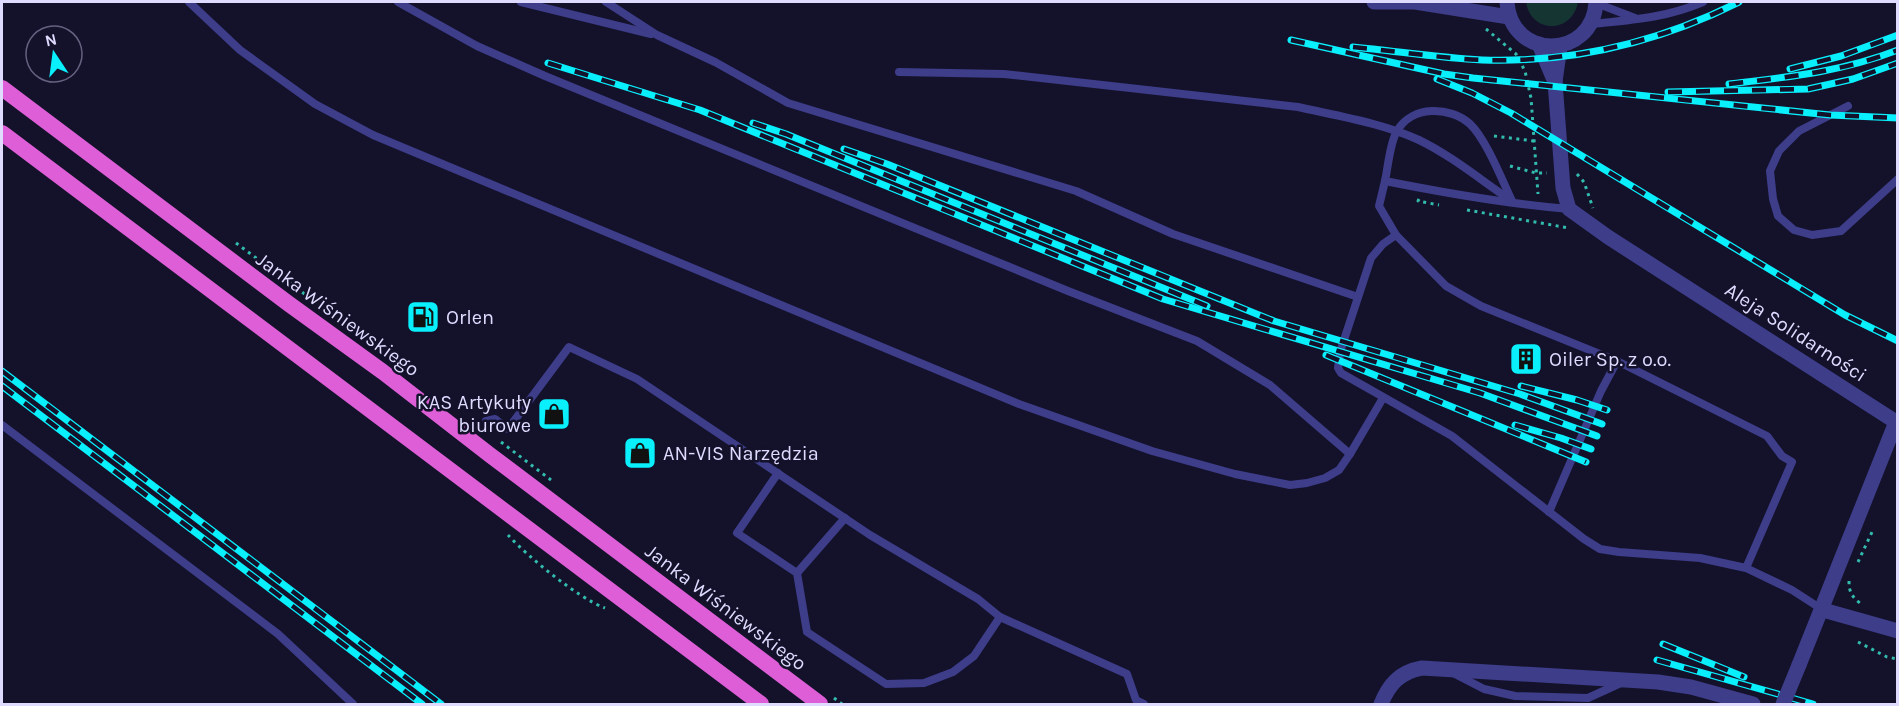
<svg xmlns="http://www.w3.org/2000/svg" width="1899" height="706" viewBox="0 0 1899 706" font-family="Karla,sans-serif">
<rect width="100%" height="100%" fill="#14112b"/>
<!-- green -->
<path fill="#143532" d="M 1526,2 L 1578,2 C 1572,34 1531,34 1526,2 Z"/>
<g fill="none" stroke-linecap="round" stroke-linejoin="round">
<!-- path -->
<g stroke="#32bcad" stroke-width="3" stroke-dasharray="3 4.5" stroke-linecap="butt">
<path d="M 1486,29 L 1516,54 L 1525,71 L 1531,98 L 1538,194"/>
<path d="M 1494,136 L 1534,141"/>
<path d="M 1510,166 L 1536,173 L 1547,173"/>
<path d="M 1577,174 L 1584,182 L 1593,208"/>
<path d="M 1419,199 L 1418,201 L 1439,205"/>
<path d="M 1467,210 L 1569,228"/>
<path d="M 236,243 L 310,298"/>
<path d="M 501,442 L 551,480"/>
<path d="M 508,535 C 528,557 578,598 605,608"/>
<path d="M 1858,562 L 1872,532 L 1874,532"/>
<path d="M 1849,581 C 1849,592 1852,597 1860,603"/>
<path d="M 1858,642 L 1887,657 L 1898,659"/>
<path d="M 834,698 L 842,704"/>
</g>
<!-- service -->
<g stroke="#3d3d89" stroke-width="8">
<path d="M 189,2 L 240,50 L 315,104 L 373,135 L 1019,404 L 1152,451 L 1235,474 L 1290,485 L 1307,483 L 1325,478 L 1339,470 L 1350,454"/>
<path d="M 398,2 L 477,46 L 545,76 L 1068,291 L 1197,341 L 1270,385 L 1350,454 L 1383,398"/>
<path d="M 521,2 L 651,34"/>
<path d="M 606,2 L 657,35 L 715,62 L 788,103 L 1076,191 L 1173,234 L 1358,297"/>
<path d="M 1596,3 L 1635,18"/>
<path d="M 1591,24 C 1630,20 1666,18 1703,2"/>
<path d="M 899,72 L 1004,74 L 1298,107 C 1338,116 1382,123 1419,140 C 1452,156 1482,181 1512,201"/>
<path d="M 1848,106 L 1799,131 L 1779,151 L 1770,171 L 1773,199 L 1778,216 L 1794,230 L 1812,235 L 1841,231 L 1898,179"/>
<path d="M 1385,181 L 1379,206 L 1396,235"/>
<path d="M 1512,201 C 1502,180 1486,139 1470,124 C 1450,106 1412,105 1397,131 C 1390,142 1388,167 1385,181 C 1445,193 1508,204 1569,209"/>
<path d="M 486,421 L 495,419 L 508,429 L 569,347 L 637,379 L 870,535 L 978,599 L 1000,617 L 1127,674 L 1136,700 L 1144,704"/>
<path d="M 2,425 L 278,634 L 353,704"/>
<path d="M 778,473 L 737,533 L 797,573 L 807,632 L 886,684 L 924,683 L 953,672 L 974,656 L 1000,617"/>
<path d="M 1549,512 L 1601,391 L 1617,361"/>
<path d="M 1746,568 L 1792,462 L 1782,456 L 1767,436 L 1617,361 L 1481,306 L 1446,286 L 1396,235 L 1383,244 L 1371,258 L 1340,352 L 1338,368 L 1341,373 L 1452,436 L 1584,539 L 1600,549 L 1619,552 L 1700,558 L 1746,568 L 1792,590 L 1823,610"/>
<path d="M 797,573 L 845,518"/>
<path d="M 1455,674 L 1484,689 L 1515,696 L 1588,698 L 1623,682"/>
</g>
<!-- minor -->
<g stroke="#3d3d89" stroke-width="15">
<path d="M 1374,2 L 1415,2 L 1509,17"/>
<path d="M 1381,704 C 1389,684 1400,672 1422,668 L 1658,682 L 1691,687 L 1753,704"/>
</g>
<!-- tertiary -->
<g stroke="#3d3d89" stroke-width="15">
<path d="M 1507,2 C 1511,61 1593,60 1596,2"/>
<path d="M 1539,44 L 1555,82"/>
<path d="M 1560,46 L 1555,82 L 1563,188 L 1569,209 L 1608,237 L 1896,422 L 1799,665"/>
<path d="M 1823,610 L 1898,631"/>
</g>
<!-- trunk -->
<g stroke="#dd5ed6" stroke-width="16">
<path d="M 2,88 L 289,304 L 383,372 L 490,455 L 820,704"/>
<path d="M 2,133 L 761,704"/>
</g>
<!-- rail casing -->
<g stroke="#09effc" stroke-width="7">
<g id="rail">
<path d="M 1291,40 L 1444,74 L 1473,78 L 1830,115 L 1898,118"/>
<path d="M 1353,47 C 1396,51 1439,58 1482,60 C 1572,63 1659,42 1739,2"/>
<path d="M 548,63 L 700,110 L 1163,299 L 1480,393 L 1597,436"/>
<path d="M 1790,69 L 1841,56 L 1898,35"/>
<path d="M 1437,79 L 1472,93 L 1511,113 L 1845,315 L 1898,341"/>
<path d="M 1729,84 C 1789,77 1841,72 1898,50"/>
<path d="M 1668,92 L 1808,89 L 1853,79 L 1898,63"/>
<path d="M 753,123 L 786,134 L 1207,306"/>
<path d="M 844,149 L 887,164 L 1274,321 L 1520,394 L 1602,424"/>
<path d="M 1326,355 L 1586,462"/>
<path d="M 2,371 L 441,704"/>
<path d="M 2,386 L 422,704"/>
<path d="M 1521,386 L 1577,400 L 1607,410"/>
<path d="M 1515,425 L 1561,438 L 1591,449"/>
<path d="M 1663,644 L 1744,677"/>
<path d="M 1657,660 L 1813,704"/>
</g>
</g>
<!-- rail -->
<use href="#rail" stroke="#14112b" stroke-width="4.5" stroke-dasharray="14" stroke-linecap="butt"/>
<!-- tertiary-bridge -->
<path stroke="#3d3d89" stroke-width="15" d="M 1783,704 L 1799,665"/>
</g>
<!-- icons -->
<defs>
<g id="fuel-square" transform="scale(1.725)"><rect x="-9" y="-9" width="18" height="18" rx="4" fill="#09effc" stroke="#14112b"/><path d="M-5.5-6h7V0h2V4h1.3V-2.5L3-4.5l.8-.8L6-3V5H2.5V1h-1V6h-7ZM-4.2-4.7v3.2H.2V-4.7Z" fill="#111"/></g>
<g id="building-square" transform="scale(1.725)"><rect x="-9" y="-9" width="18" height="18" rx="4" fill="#09effc" stroke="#14112b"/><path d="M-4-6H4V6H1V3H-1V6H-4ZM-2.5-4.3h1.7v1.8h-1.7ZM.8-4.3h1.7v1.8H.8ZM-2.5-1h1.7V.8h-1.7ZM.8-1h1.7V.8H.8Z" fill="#111"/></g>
<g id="shop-square" transform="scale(1.725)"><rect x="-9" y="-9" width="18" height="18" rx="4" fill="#09effc" stroke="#14112b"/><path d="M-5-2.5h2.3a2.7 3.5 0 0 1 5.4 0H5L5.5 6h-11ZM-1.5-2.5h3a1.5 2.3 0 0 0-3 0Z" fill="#111"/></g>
</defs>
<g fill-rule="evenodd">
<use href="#fuel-square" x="423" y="317"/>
<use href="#building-square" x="1526" y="359"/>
<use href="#shop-square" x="554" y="414"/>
<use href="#shop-square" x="640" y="453"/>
</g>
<g text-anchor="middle" stroke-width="5" stroke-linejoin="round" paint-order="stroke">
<!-- street labels -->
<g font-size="20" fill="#dedbff" stroke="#14112b">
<text transform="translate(338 314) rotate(36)" y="7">Janka Wiśniewskiego</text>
<text transform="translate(1796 332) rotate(33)" y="7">Aleja Solidarności</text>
<text transform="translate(726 607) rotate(37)" y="7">Janka Wiśniewskiego</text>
</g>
<!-- poi labels -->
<g font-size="20" fill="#dedbff" stroke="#14112b" text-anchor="start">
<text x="446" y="324">Orlen</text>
<text x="1549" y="366">Oiler Sp. z o.o.</text>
<text x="531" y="409" text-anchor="end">KAS Artykuły<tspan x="531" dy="23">biurowe</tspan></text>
<text x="663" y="460">AN-VIS Narzędzia</text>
</g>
</g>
<!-- border -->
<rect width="1899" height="706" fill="none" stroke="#dedbff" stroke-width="6"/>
<!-- north arrow -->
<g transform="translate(54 54) rotate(347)"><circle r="28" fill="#14112b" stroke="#656280" stroke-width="1.5"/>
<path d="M0-4.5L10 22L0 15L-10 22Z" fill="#09effc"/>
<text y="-9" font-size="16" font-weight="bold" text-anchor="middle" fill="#dedbff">N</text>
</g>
</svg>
